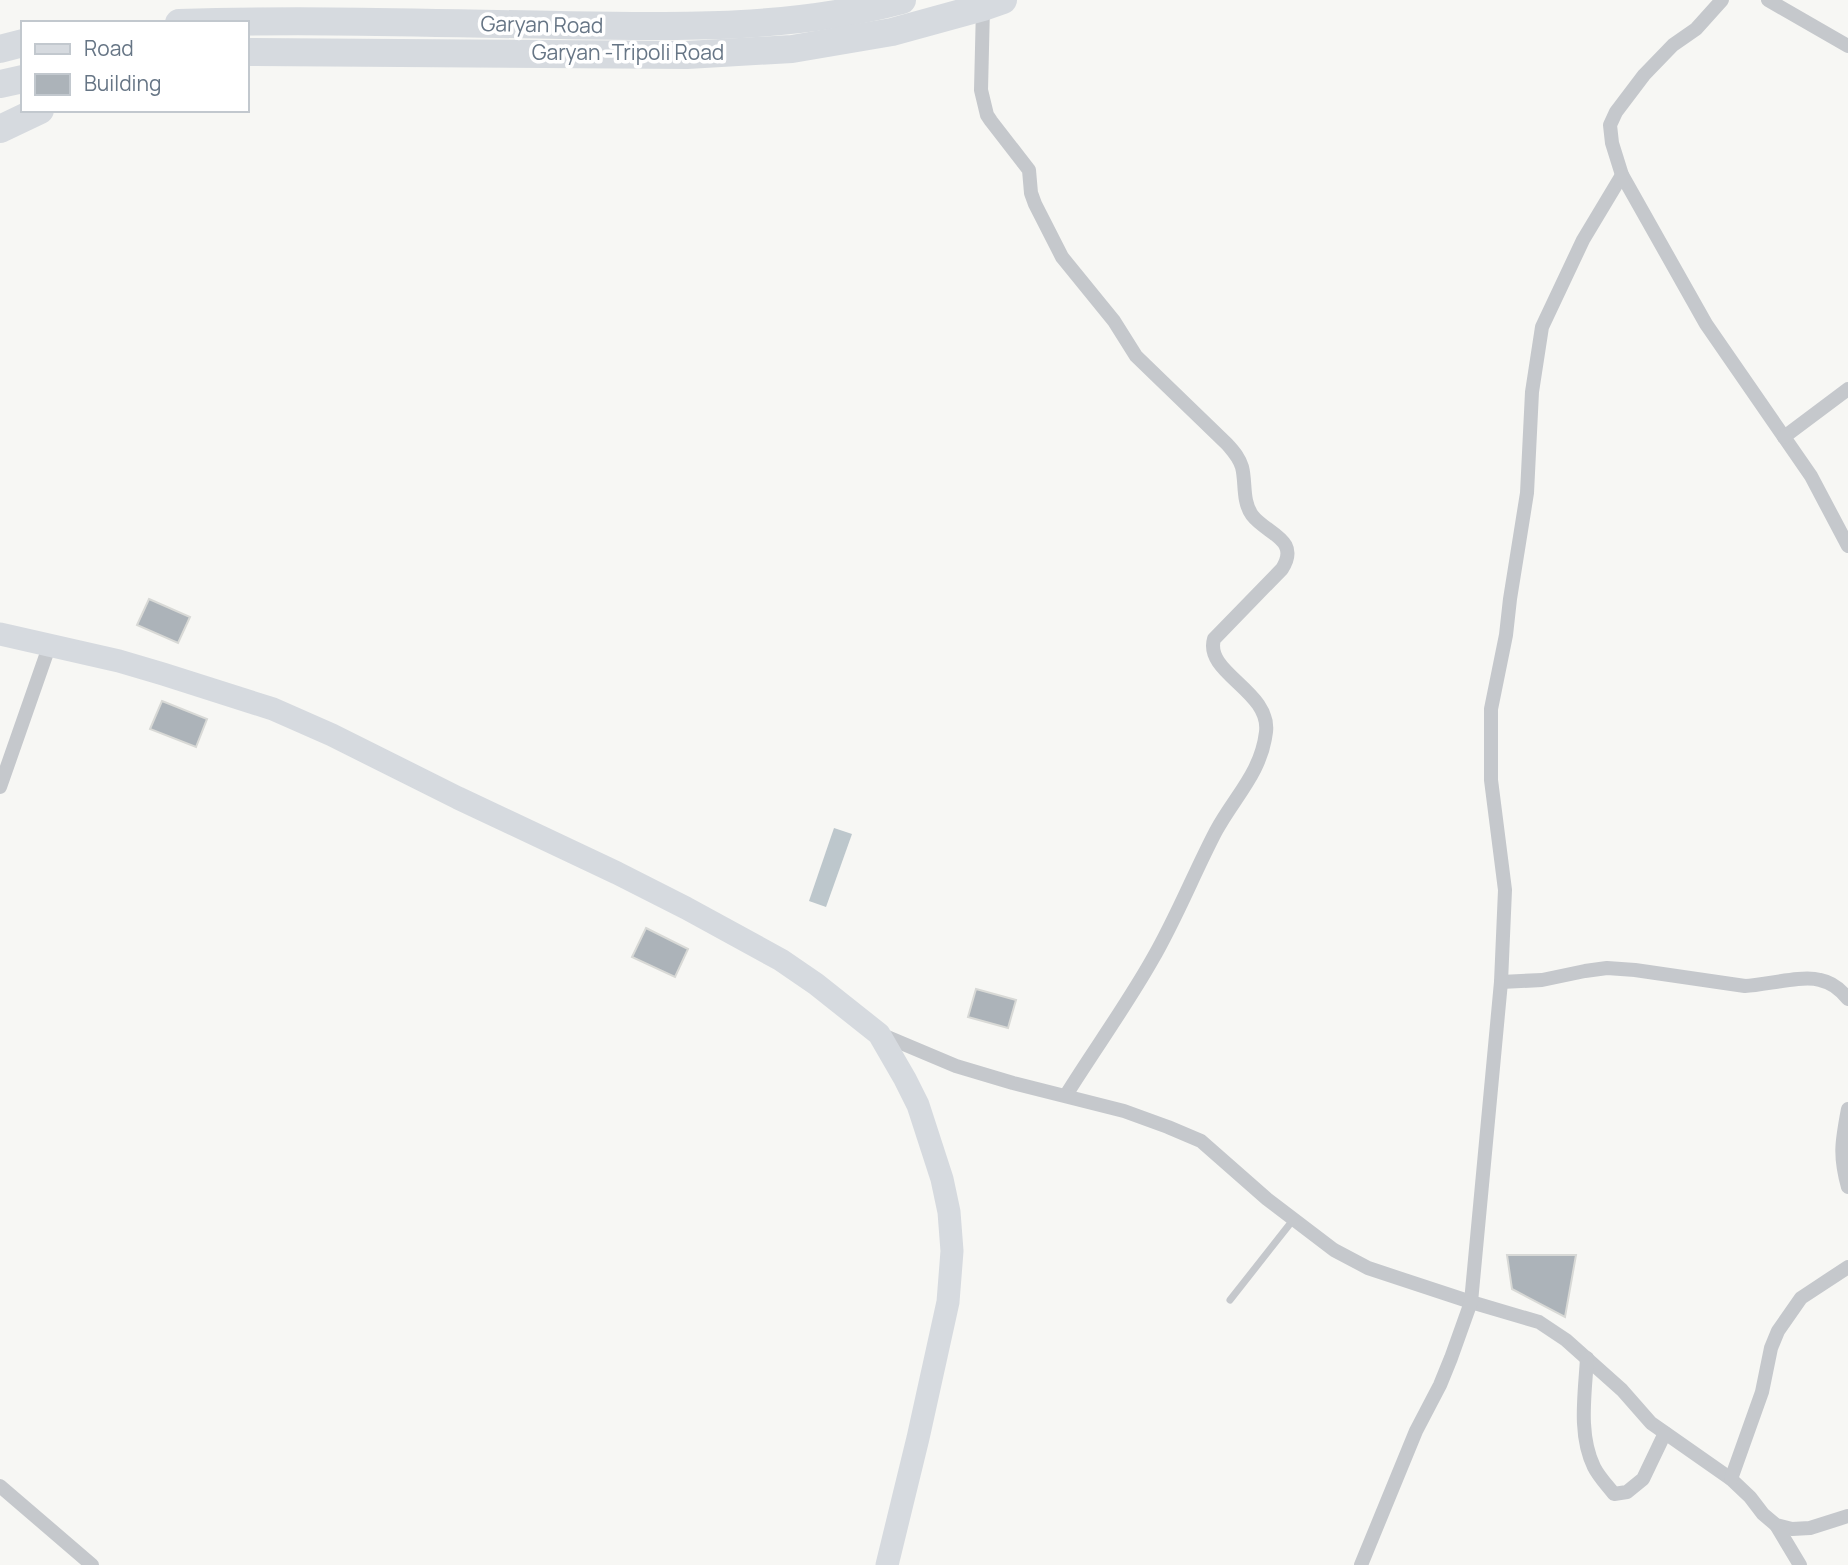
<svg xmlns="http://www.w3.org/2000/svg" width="1848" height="1565" viewBox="0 0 1848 1565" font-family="Manrope,sans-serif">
<rect width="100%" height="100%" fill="#f7f7f4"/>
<!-- water -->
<path fill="#bdc7cc" d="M 834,828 L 852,834 L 826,907 L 809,901 Z"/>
<!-- building -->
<g fill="#acb3b9" stroke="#d8d9d6" stroke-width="2">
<path d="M 149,599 L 190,617 L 178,643 L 137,625 Z"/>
<path d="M 162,701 L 207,719 L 196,747 L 150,729 Z"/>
<path d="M 646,928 L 688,949 L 675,977 L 632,957 Z"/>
<path d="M 976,989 L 1016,1000 L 1008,1028 L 968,1017 Z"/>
<path d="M 1507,1255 L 1576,1255 L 1565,1317 L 1512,1289 Z"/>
</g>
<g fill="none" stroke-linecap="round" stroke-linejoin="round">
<!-- lane -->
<path stroke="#c5c8cc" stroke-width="7" d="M 1230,1300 L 1293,1220"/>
<!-- street -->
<g stroke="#c5c8cc" stroke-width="14">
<path d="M 1722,0 L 1696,29 L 1673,45 L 1644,75 L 1616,112 L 1610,125 L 1612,143 L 1622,175 L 1706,324 L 1811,476 L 1848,546"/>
<path d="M 1768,0 L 1848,46"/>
<path d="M 983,7 L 981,90 L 987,115 L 991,121 L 1029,170 L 1031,193 L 1035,204 L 1062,257 L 1114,321 L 1136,356 L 1227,444 C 1233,451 1239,457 1242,467 C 1246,482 1242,501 1252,515 C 1266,534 1301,539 1282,569 L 1214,639 C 1204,673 1271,691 1266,732 C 1261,773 1235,796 1216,831 C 1194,873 1176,919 1152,960 C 1126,1006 1094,1050 1066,1095"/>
<path d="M 1784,437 L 1848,389"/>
<path d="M 0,787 L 50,644"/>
<path d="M 1501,982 L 1542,980 L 1585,971 L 1607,968 L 1635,970 L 1745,986 C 1766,985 1802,975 1820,980 C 1831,982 1841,990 1848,999"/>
<path d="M 880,1034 L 956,1066 L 1013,1083 L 1124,1111 L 1168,1127 L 1201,1141 L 1267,1199 L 1334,1250 L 1368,1268 L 1471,1302 L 1539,1322 L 1566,1340 L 1622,1390 L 1651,1423 L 1731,1479 L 1750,1497 L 1763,1514 L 1776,1525 L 1792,1529 L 1810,1528 L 1848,1516"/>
<path d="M 1848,1109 C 1842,1141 1839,1155 1848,1187"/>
<path d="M 1587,1358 C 1585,1394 1578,1434 1594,1467 C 1599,1477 1607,1485 1614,1494 L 1627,1492 L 1643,1479 L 1665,1433"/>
<path d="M 1731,1479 L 1762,1392 L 1771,1348 L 1778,1331 L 1801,1298 L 1848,1267"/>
<path d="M 0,1486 L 92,1565"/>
<path d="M 1776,1525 L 1800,1565"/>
<path d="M 1361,1565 L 1416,1431 L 1440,1385 L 1451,1358 L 1471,1302 L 1501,982 L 1505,890 L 1491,780 L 1491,709 L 1506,635 L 1510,599 L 1527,493 L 1532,392 L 1542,327 L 1583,240 L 1622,175"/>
</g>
<!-- primary -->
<path stroke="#d6dadf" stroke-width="23" d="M 0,634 L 119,661 L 163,674 L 273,709 L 332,735 L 458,798 L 617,873 L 686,908 L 781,960 L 816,984 L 879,1034 L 905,1079 L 918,1105 L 942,1179 L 949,1212 L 952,1251 L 948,1302 L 918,1438 L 887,1565"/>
<!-- highway -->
<g stroke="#d6dadf" stroke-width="28">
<path d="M 179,23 C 306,19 433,23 560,25 C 675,27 790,30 902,0"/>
<path d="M 0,49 L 23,43"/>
<path d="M 247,52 L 687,55 L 792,49 L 892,32 L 983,7 L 1003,0"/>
<path d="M 0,84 L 23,79"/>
<path d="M 0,129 L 40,110"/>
</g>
</g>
<g text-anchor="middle" stroke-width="7" stroke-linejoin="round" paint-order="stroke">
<!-- street labels -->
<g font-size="21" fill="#667585" stroke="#fff">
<text transform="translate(542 25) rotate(1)" y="7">Garyan Road</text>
<text x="628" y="60">Garyan -Tripoli Road</text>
</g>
</g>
<!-- legend -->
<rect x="21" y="21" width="228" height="91" fill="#ffffff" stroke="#c2c8ce" stroke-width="2"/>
<rect x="35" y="44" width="35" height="10" fill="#d6dadf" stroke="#c2c8ce" stroke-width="2"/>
<text x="84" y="56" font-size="21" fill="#667585">Road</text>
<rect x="35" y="74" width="35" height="21" fill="#acb3b9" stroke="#c2c8ce" stroke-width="2"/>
<text x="84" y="91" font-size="21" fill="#667585">Building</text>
</svg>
